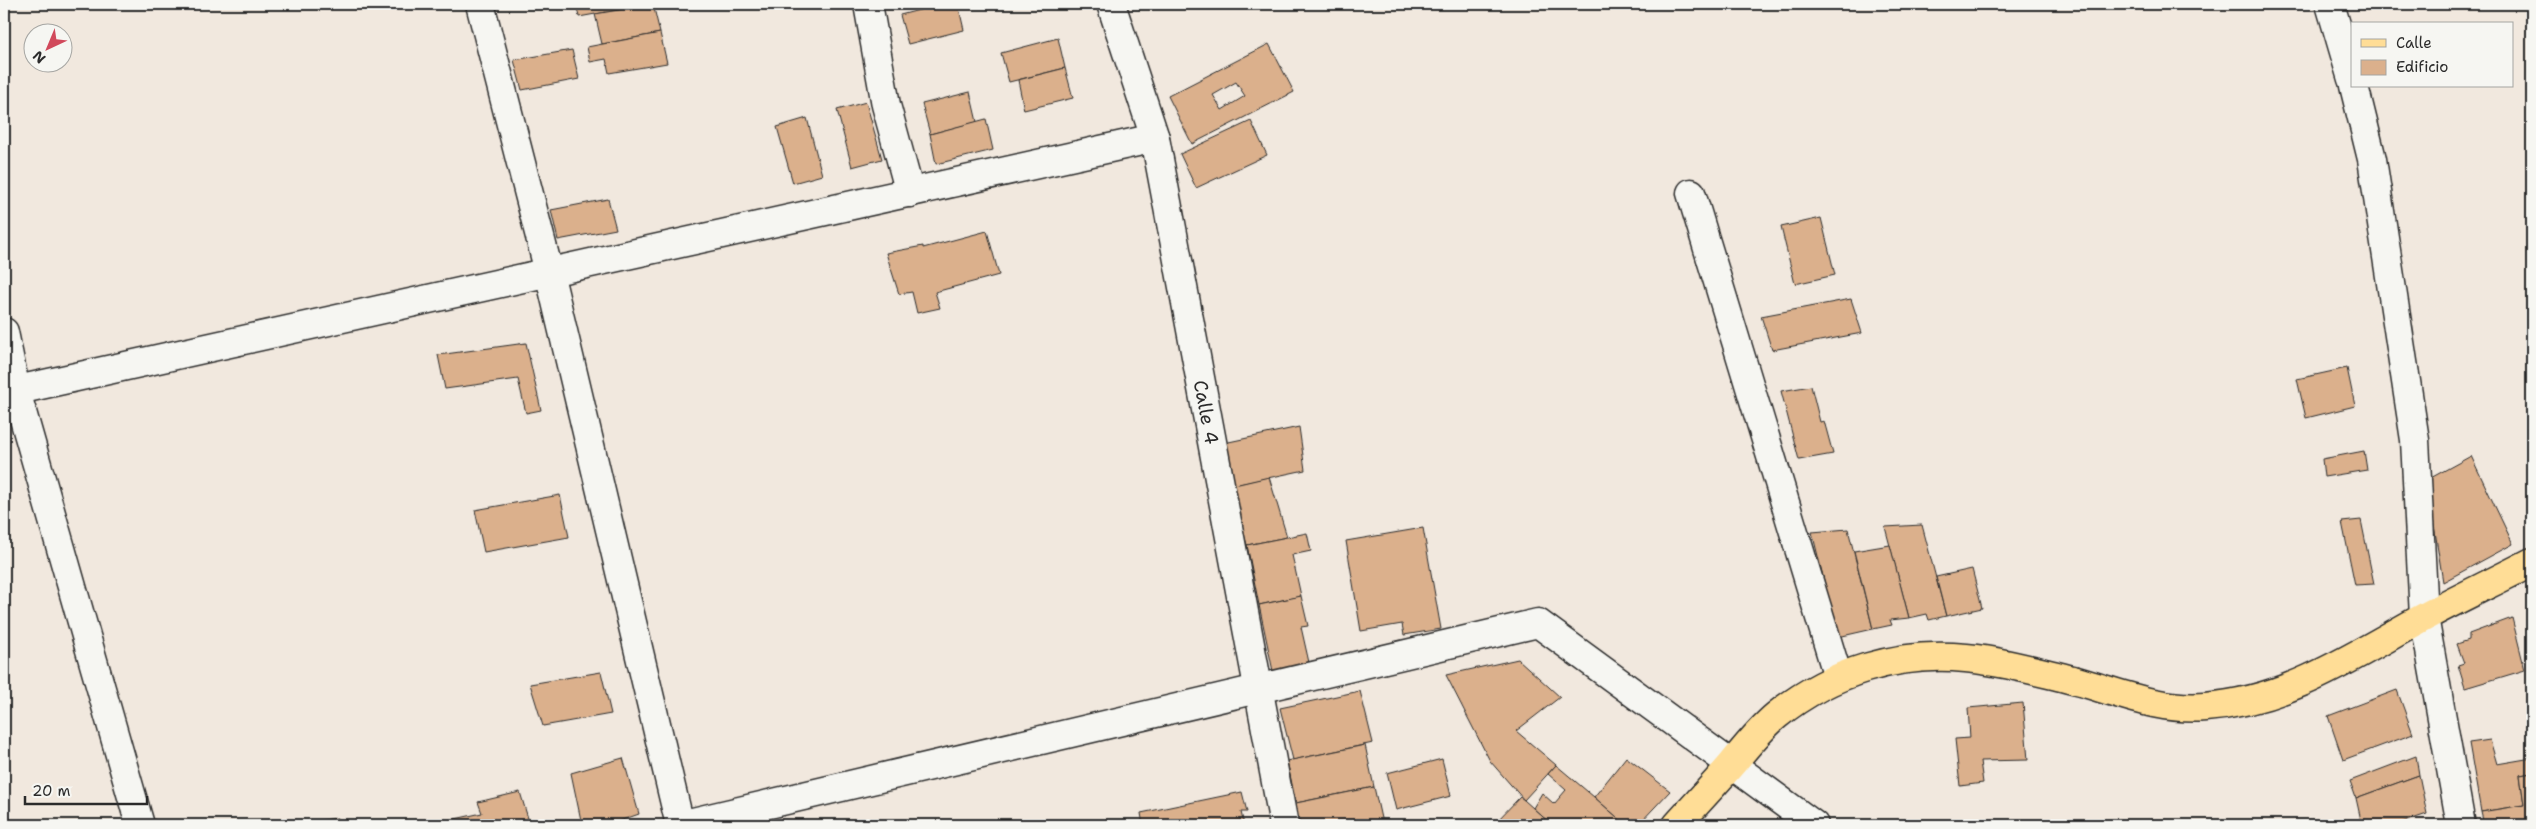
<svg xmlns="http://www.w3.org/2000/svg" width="2536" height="829" viewBox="0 0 2536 829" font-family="'Shantell Sans',sans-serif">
<rect width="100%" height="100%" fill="#f1e8de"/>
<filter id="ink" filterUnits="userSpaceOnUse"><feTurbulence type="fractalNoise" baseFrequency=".02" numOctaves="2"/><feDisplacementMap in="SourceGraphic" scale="10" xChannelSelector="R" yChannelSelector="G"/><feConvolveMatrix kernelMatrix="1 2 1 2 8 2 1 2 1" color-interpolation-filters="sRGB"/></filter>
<g filter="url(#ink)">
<!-- building -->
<g fill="#dbb08c" stroke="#2b2b2b" fill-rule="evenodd">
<path d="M 576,4 L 650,4 L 579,17 Z"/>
<path d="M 653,4 L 660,33 L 602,44 L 595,14 Z"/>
<path d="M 943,4 L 958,4 L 964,30 L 908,44 L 900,15 Z"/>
<path d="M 660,33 L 667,63 L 609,73 L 606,59 L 590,62 L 587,47 Z"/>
<path d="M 1058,38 L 1065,68 L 1009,82 L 1001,53 Z"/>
<path d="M 1269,44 L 1294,92 L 1192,144 L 1168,96 ZM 1236,82 L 1245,96 L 1222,110 L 1213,95 Z"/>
<path d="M 572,50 L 579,79 L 522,90 L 514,60 Z"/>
<path d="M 1065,68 L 1073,98 L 1024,110 L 1018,80 Z"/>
<path d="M 970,92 L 977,122 L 930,134 L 922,104 Z"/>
<path d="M 866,102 L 882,159 L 852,167 L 837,110 Z"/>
<path d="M 807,118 L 822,175 L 793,183 L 777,127 Z"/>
<path d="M 986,119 L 993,150 L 936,164 L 930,134 Z"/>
<path d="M 1251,121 L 1267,155 L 1196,188 L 1180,154 Z"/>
<path d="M 608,199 L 616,229 L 558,240 L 551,210 Z"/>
<path d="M 1821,218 L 1835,275 L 1795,284 L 1781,227 Z"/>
<path d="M 987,231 L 999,275 L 935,292 L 940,308 L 917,313 L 912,292 L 899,294 L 886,253 L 923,246 L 923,248 Z"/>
<path d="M 1851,299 L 1862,333 L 1772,350 L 1761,316 Z"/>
<path d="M 526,343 L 541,410 L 526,413 L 518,379 L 445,389 L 438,355 Z"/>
<path d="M 2347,368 L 2355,406 L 2306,418 L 2297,379 Z"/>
<path d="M 1811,386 L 1820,422 L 1824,421 L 1833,454 L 1799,460 L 1781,391 Z"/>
<path d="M 1299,427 L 1305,470 L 1230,486 L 1224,443 Z"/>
<path d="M 2364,451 L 2367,470 L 2324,477 L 2322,459 Z"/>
<path d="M 2471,456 L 2513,544 L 2443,582 L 2427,480 Z"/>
<path d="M 1269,477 L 1287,537 L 1247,545 L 1230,486 Z"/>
<path d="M 560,495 L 569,537 L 484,552 L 475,510 Z"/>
<path d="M 2361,520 L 2374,584 L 2355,585 L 2342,522 Z"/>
<path d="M 1922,525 L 1946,616 L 1929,620 L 1927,614 L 1909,618 L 1885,527 Z"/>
<path d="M 1423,528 L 1441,629 L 1404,635 L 1402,624 L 1361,631 L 1346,541 Z"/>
<path d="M 1848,529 L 1873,629 L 1838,637 L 1812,532 Z"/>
<path d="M 1307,533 L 1311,551 L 1292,555 L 1301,596 L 1259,605 L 1247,545 Z"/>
<path d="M 1890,545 L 1909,618 L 1890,620 L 1892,625 L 1873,629 L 1854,551 Z"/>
<path d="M 1972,569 L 1982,608 L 1946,616 L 1936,577 Z"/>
<path d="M 1301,596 L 1308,626 L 1301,627 L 1310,667 L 1274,676 L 1259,605 Z"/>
<path d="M 2512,618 L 2525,670 L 2465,688 L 2458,665 L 2464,663 L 2457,644 L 2469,640 L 2469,634 Z"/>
<path d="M 1518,659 L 1560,697 L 1516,731 L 1556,765 L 1524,800 L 1490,761 L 1446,675 Z"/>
<path d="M 601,672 L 611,714 L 543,726 L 530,684 Z"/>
<path d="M 2397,690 L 2413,734 L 2343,760 L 2328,716 Z"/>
<path d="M 1360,691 L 1373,743 L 1293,760 L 1280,708 Z"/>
<path d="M 2023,703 L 2028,760 L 1980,761 L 1983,783 L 1960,786 L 1955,739 L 1970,738 L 1968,708 Z"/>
<path d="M 2490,740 L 2497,764 L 2532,758 L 2532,773 L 2520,775 L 2524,805 L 2481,812 L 2469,743 Z"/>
<path d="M 1365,745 L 1374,787 L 1296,803 L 1287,761 Z"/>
<path d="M 2416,756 L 2419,775 L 2356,798 L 2350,781 Z"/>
<path d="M 1626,757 L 1670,791 L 1638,825 L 1626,825 L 1594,797 Z"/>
<path d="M 623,758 L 639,814 L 608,825 L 582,825 L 571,773 Z"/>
<path d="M 1442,759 L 1451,796 L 1396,810 L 1387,773 Z"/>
<path d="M 1556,765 L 1594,797 L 1626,825 L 1552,825 L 1533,808 L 1542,793 L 1554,804 L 1566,790 L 1548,774 Z"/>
<path d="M 2532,773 L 2532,817 L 2526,818 L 2527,825 L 2484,825 L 2481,812 L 2524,805 L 2520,775 Z"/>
<path d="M 2419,775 L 2427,814 L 2395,825 L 2362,825 L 2356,798 Z"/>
<path d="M 1374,787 L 1382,823 L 1371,825 L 1300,825 L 1296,803 Z"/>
<path d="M 520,792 L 530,825 L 456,825 L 455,819 L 482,813 L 478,802 Z"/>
<path d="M 1242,792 L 1247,812 L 1241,812 L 1244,825 L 1143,825 L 1141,813 Z"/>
<path d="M 1520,797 L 1524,800 L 1552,825 L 1494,824 Z"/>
<path d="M 337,818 L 339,825 L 285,825 L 289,825 Z"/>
<path d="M 1857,821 L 1871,825 L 1858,825 Z"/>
</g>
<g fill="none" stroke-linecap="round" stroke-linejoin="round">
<!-- minor casing -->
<g stroke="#2b2b2b" stroke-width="31">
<g id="minor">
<path d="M 480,4 L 549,272 L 680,825"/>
<path d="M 868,4 L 886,105 L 910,193"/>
<path id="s1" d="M 1111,4 L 1155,138 L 1284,825"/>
<path d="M 2330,4 L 2352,79"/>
<path d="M 2354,86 L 2372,159 L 2415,440 L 2424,617 L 2461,825"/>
<path d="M 1691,193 L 1838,677"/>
<path d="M 4,332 L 16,391 L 140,825"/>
<path d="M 4,393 L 1155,138"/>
<path d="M 680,825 L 1538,623 L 1814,825"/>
</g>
</g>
<!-- major casing -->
<g stroke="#2b2b2b" stroke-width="31">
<path id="major" d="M 1677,825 C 1695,805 1714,785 1732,764 C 1746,747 1760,729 1777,715 C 1830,672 1899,651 1966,658 C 1999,661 2032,670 2065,678 C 2112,689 2155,711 2205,707 C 2286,701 2348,659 2417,621 C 2455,600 2494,582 2532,562"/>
</g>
<!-- minor -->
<use href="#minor" stroke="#f6f6f2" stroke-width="28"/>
<!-- major -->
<use href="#major" stroke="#ffdd96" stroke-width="28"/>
</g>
</g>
<g text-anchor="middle" stroke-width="4.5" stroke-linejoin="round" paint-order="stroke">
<!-- street labels -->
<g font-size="19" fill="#2b2b2b" stroke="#f6f6f2">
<text dy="7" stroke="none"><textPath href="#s1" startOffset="420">Calle 4</textPath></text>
</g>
</g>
<!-- margin -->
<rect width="2536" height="829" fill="none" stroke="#f6f6f2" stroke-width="20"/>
<rect x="10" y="10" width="2516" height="809" fill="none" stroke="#2b2b2b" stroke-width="2" filter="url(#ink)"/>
<!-- legend -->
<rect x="2351" y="22" width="162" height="65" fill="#f6f6f2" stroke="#a5a5a2"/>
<rect x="2361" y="39" width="25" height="8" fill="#ffdd96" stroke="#a5a5a2"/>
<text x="2396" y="48" font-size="15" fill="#2b2b2b">Calle</text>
<rect x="2361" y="60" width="25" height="15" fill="#dbb08c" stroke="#a5a5a2"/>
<text x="2396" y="72" font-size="15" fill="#2b2b2b">Edificio</text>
<!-- north arrow -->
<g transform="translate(48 48) rotate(224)"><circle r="24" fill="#f6f6f2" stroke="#a5a5a2"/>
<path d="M0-4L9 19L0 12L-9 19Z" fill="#d1495b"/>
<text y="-8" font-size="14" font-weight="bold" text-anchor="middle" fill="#2b2b2b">N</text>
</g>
<!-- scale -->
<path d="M25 796v8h122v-8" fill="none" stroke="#2b2b2b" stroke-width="2.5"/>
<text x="32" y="796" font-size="15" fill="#2b2b2b" stroke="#f6f6f2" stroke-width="4" paint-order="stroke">20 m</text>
</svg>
